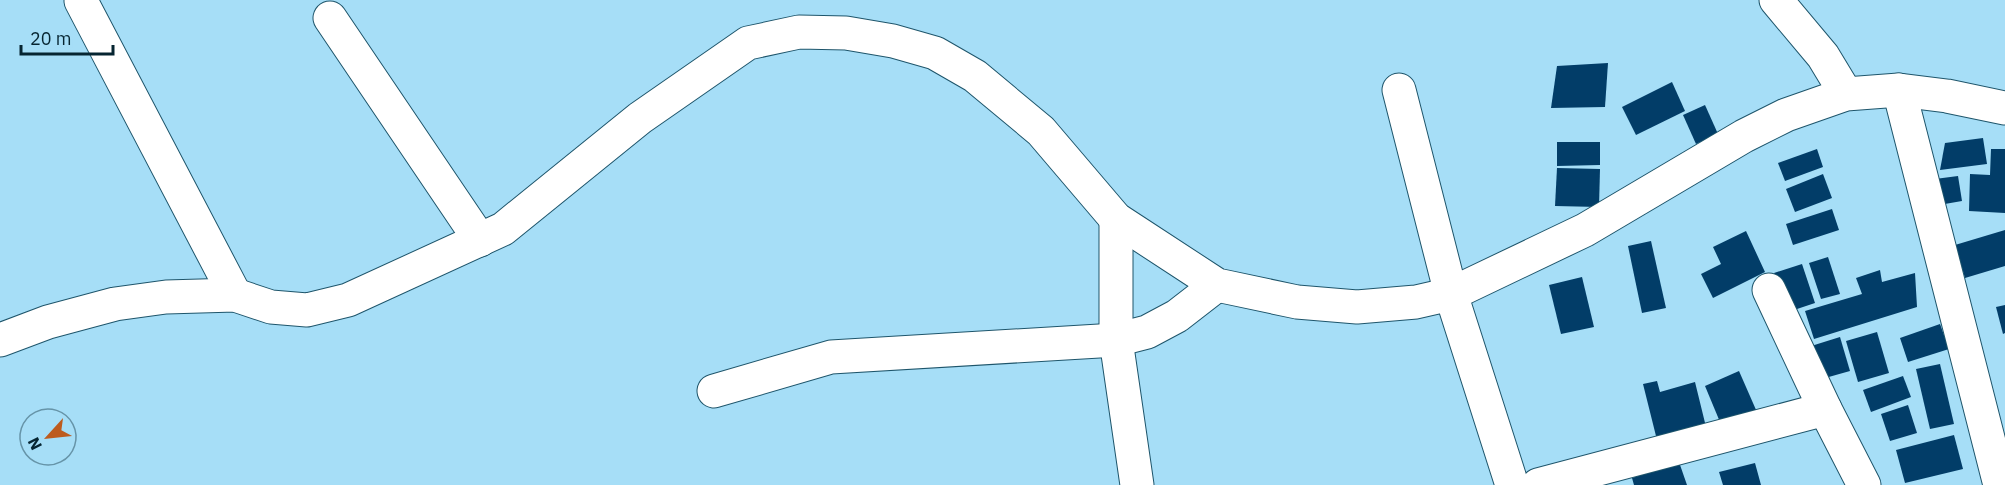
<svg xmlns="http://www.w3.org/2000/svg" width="2005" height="485" viewBox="0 0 2005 485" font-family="'IBM Plex Sans',sans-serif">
<rect width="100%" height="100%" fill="#a6def7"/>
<!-- building -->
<g fill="#023d68">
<path d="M 1608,63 L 1605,107 L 1551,108 L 1557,66 Z"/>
<path d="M 1672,82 L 1685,111 L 1636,135 L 1622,107 Z"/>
<path d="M 1705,105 L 1718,134 L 1696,144 L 1683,115 Z"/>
<path d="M 1983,138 L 1987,164 L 1940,170 L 1945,143 Z"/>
<path d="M 1557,142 L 1600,142 L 1600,165 L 1557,166 Z"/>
<path d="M 1817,149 L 1823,167 L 1785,181 L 1778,163 Z"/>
<path d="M 1991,149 L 2005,149 L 2005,213 L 1969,211 L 1970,174 L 1990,175 Z"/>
<path d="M 1557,168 L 1600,169 L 1599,207 L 1555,206 Z"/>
<path d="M 1823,174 L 1832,198 L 1795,212 L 1786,189 Z"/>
<path d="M 1958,176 L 1962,201 L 1939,205 L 1935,179 Z"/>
<path d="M 1832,209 L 1839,230 L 1793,245 L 1786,224 Z"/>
<path d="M 2005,230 L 2005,266 L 1965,278 L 1955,245 Z"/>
<path d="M 1746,231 L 1765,272 L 1713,298 L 1701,274 L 1721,264 L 1713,247 Z"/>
<path d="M 1651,241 L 1666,308 L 1642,313 L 1628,246 Z"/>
<path d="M 1828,257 L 1840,294 L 1821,299 L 1809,263 Z"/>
<path d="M 1802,264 L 1815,303 L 1788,312 L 1774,273 Z"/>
<path d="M 1880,270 L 1882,282 L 1915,273 L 1917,307 L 1814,339 L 1805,311 L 1862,294 L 1856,278 Z"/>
<path d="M 1582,277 L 1594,327 L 1561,334 L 1549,285 Z"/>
<path d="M 2005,305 L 2005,333 L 2003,334 L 1996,307 Z"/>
<path d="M 1940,324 L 1949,349 L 1908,362 L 1900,338 Z"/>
<path d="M 1877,332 L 1889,373 L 1858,382 L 1846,341 Z"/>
<path d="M 1840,337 L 1850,371 L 1818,380 L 1808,347 Z"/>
<path d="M 1940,364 L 1954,424 L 1930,429 L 1916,369 Z"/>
<path d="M 1739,371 L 1760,419 L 1725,434 L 1705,386 Z"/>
<path d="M 1903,376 L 1911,397 L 1871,412 L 1863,390 Z"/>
<path d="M 1657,381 L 1660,392 L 1695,382 L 1707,431 L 1658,444 L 1643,384 Z"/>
<path d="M 1908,405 L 1917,433 L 1890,441 L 1881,414 Z"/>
<path d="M 1954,435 L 1963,469 L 1905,483 L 1896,450 Z"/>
<path d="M 1679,462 L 1687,485 L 1634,485 L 1632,478 Z"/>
<path d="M 1755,463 L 1761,485 L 1723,485 L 1719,472 Z"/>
</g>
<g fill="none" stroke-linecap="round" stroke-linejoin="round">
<!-- minor casing -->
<g stroke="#1e556b" stroke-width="35">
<g id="minor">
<path d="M 1776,0 L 1823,56 L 1846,94"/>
<path d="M 81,1 L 235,295"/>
<path d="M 330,18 L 480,240"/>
<path d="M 1399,90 L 1451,294 L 1512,485"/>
<path d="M 1899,90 L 2000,485"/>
<path d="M 1116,219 L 1116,340 L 1137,485"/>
<path d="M 1769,290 L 1825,409"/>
<path d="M 0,340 L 48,322 L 115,304 L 166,297 L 235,295 L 271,307 L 307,310 L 348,300 L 503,229 L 640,118 L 748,43 L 799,32 L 846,33 L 893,41 L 935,53 L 975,76 L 1041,131 L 1116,219 L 1217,285 L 1297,302 L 1357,307 L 1416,302 L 1451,294 L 1585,230 L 1744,136 L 1786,115 L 1846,94 L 1899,90 L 1947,96 L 2005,108"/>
<path d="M 714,391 L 831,357 L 1116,340 L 1147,332 L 1177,316 L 1217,285"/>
<path d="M 1538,485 L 1825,409 L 1864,485"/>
</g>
</g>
<!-- minor -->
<use href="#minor" stroke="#fff" stroke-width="33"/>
</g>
<!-- north arrow -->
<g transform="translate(48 437) rotate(243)"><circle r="28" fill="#a6def7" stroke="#6694a8" stroke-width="1.5"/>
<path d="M0-4.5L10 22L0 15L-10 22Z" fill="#bd5b1e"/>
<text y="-9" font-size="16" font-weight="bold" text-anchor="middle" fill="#062531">N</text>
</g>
<!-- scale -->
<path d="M21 45v9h92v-9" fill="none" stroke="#062531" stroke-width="3"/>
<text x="30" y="45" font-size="18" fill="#062531" stroke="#a6def7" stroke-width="4.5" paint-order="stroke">20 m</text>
</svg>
